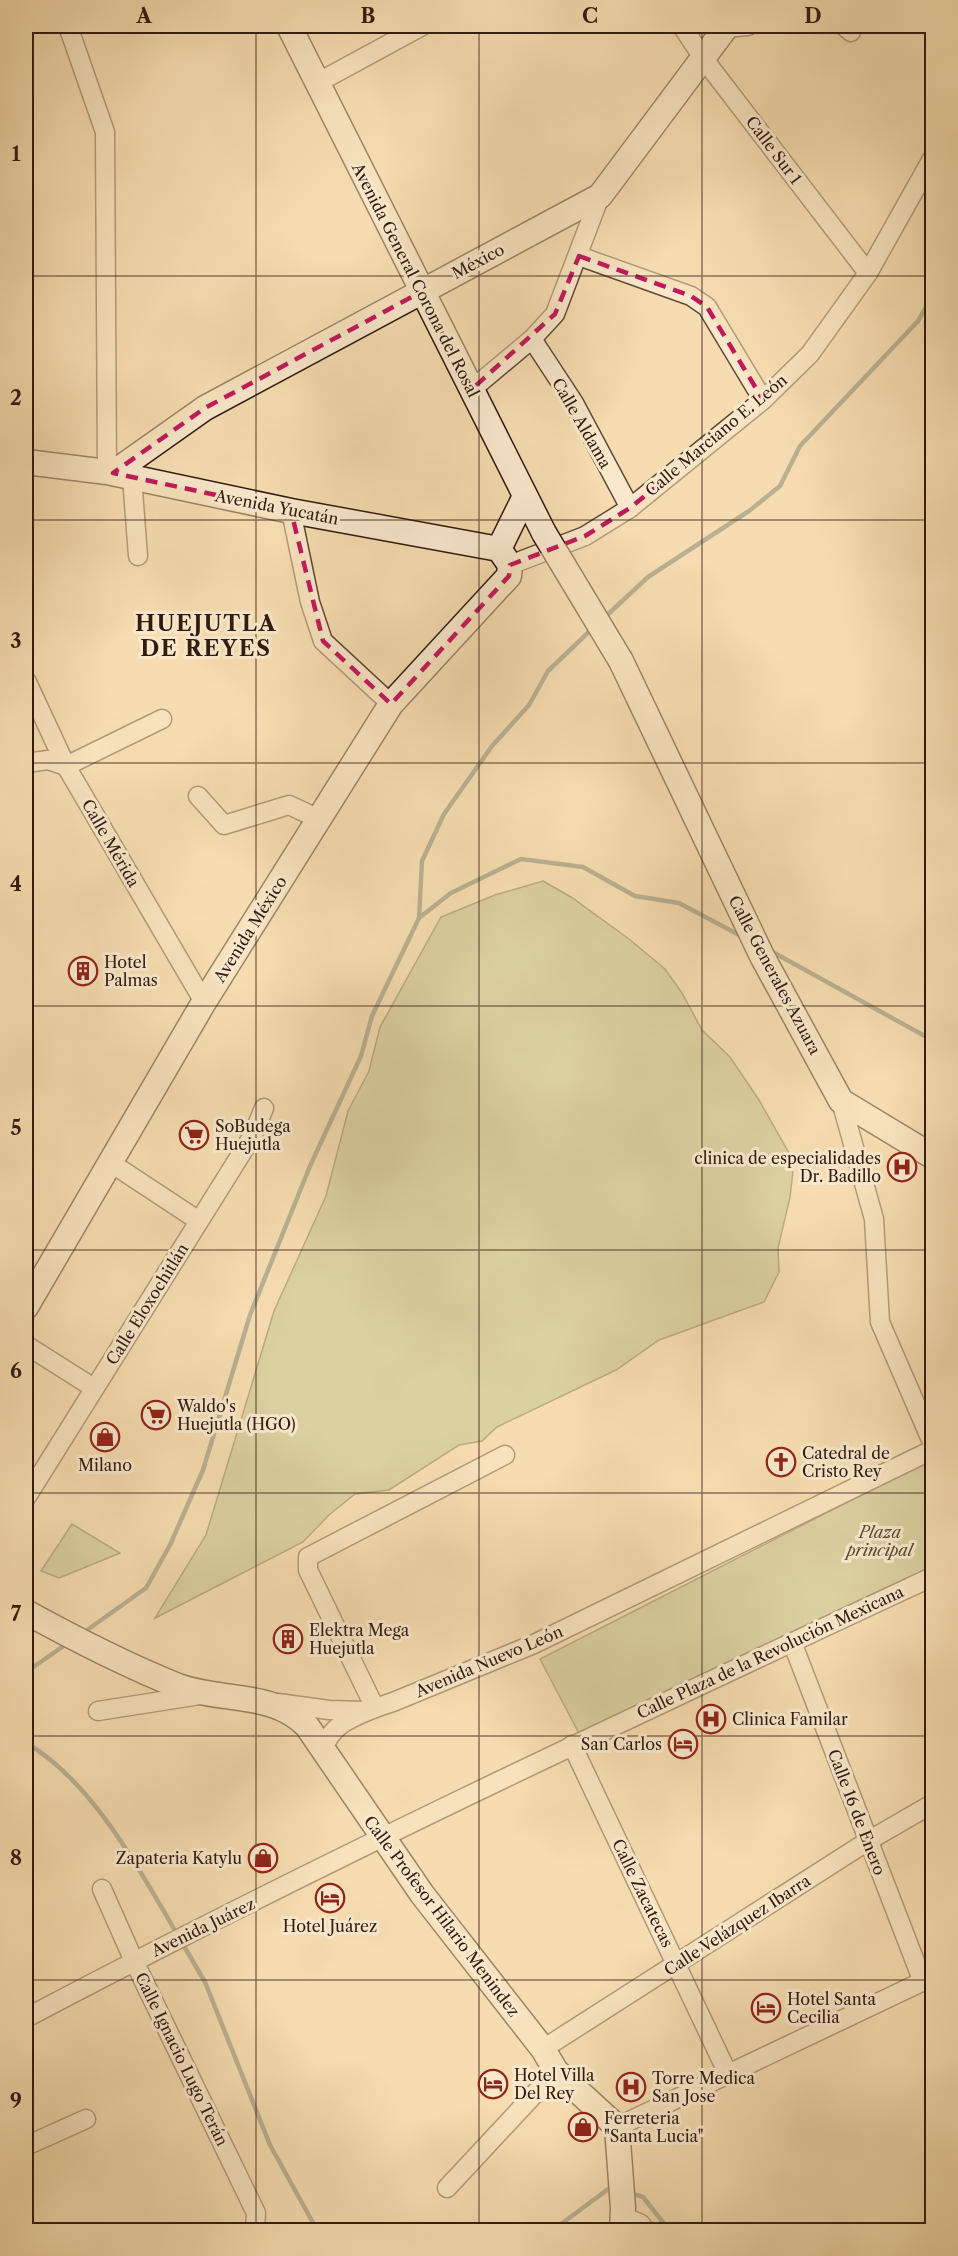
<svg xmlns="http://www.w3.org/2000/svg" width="958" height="2256" viewBox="0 0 958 2256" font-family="'Libre Caslon Text',serif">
<rect width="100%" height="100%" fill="#f6dcb0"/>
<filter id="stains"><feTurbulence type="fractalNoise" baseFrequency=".00333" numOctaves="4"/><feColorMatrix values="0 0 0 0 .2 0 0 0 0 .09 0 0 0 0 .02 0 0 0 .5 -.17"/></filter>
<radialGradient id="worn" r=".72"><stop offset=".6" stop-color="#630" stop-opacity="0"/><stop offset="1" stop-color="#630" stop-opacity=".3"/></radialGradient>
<!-- green -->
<g fill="#bbc18c" stroke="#766e4e" stroke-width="1.5">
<path d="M 543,881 L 571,897 L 629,939 L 665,969 L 682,993 L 702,1030 L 730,1057 L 759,1100 L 794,1162 L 790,1197 L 778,1248 L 779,1272 L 764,1302 L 659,1340 L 616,1370 L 497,1427 L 482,1441 L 459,1445 L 389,1490 L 355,1494 L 329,1515 L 303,1542 L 155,1618 L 206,1535 L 274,1311 L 326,1196 L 348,1111 L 369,1071 L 380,1027 L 441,917 L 495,895 Z"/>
<path d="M 932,1459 L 932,1572 L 582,1739 L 540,1659 Z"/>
<path d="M 72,1524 L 120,1553 L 59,1578 L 41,1571 Z"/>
</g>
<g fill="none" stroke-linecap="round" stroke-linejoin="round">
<!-- stream -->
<g stroke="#727b6d" stroke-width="4.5">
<path d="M 604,618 L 648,577 L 749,511 L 780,486 L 800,446 L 918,321 L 932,297"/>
<path d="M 419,918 L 451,893 L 521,859 L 583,867 L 635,896 L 679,903 L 743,937"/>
<path d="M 769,950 L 932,1040"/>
<path d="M 83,1633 L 146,1588 L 170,1545 L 203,1470 L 250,1315 L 310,1166 L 361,1056 L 372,1016 L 419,918 L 422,861 L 444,814 L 492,746 L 529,705 L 548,671 L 594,627"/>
<path d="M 26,1672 L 68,1643"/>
<path d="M 26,1743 C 91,1780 140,1870 177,1934"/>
<path d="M 181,1941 L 205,1982 L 270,2145 L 317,2230"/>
<path d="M 630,2193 L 643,2197 L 669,2230"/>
<path d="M 553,2230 L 611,2187 L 614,2188"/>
</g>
<!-- street casing -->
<g stroke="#634a37" stroke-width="21">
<g id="street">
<path d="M 68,26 L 105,132 L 107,472"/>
<path d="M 682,26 L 703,58 L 868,273"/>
<path d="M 844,26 L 851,32"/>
<path d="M 725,28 L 748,26"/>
<path d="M 317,83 L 422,26"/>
<path d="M 579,256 L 691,296 L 707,307 L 763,400"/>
<path d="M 532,339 L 574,403 L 630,508"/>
<path d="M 471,390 L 532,339 L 555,314 L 600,196"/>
<path d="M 132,477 L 138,556"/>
<path d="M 291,511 L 310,602 L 323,641 L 391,704"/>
<path d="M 510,565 L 585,536 L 630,508 L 763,400 L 810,354 L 868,273 L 932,159"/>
<path d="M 26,680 L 66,766 L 204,1002"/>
<path d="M 26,763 L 48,760 L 66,766 L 162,719"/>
<path d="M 198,796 L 224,825 L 289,805 L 319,819"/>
<path d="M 841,1101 L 874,1219 L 880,1322 L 932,1442"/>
<path d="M 111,1163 L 199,1221"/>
<path d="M 26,1345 L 94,1388"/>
<path d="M 26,1498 L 253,1135 L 264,1108"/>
<path d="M 792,1642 L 923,1982"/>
<path d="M 278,1703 L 329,1710 L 366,1711 L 393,1702 L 534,1644 L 932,1450"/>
<path d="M 98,1711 L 200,1695"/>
<path d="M 572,1745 L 728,2074"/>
<path d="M 324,1750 C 329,1725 354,1717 375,1708 L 308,1570 L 308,1557 L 505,1455"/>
<path d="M 102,1889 L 134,1961 L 256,2213 L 255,2230"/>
<path d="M 26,2018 C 323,1861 628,1719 932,1577"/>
<path d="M 543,2049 L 868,1841 L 932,1804"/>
<path d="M 617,2127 L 932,1977"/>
<path d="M 26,2146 L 86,2119"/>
<path d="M 447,2188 L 556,2071"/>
<path d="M 623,2216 L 641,2224 L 645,2230"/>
</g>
</g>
<!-- secondary casing -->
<g stroke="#321a0f" stroke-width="27">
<g id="secondary">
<path d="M 289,26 L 544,533"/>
<path d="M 26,462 L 107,472 L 291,511 L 499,549 L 510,565 L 509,576 L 391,704 L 204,1002 L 26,1307"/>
<path d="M 113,473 L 205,408 L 600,196 L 727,26"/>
<path d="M 499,549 L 525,496"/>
<path d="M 621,661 L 762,956 L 841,1101 L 932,1156"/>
<path d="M 26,1612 C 75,1639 126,1665 178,1686 C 221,1702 273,1691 307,1726 L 422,1894 L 543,2049 L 556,2071 L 617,2127 L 623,2208 L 622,2230"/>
</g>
</g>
<!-- street -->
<use href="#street" stroke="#f9e8cc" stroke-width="18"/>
<!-- secondary -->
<use href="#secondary" stroke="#f9e8cc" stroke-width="24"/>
<!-- secondary-bridge casing -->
<g stroke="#321a0f" stroke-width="27" stroke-linecap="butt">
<path id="secondary-bridge" d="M 544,533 L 621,661"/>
</g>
<!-- secondary-bridge -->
<use href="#secondary-bridge" stroke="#f9e8cc" stroke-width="24"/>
</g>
<!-- marked area -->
<path d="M0 0H958V2256H0ZM 579,256 L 691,296 L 707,307 L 763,400 L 630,508 L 585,536 L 510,565 L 509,576 L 391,704 L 323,641 L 291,511 L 113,473 L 205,408 L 421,292 L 471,390 L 555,314 Z" fill="#f6dcb0" fill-opacity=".55" fill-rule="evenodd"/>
<path fill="none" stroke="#c2185b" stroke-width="4.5" stroke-dasharray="12 8" stroke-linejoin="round" d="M 579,256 L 691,296 L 707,307 L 763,400 L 630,508 L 585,536 L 510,565 L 509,576 L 391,704 L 323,641 L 291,511 L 113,473 L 205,408 L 421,292 L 471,390 L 555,314 Z"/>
<!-- grid -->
<path fill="none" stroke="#321a0f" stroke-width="1.5" stroke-opacity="0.55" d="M 256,26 L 256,2230M 479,26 L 479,2230M 702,26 L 702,2230M 26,276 L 932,276M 26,520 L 932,520M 26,763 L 932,763M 26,1006 L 932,1006M 26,1250 L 932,1250M 26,1493 L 932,1493M 26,1736 L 932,1736M 26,1980 L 932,1980"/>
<!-- icons -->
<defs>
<g id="building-ring" transform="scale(1.5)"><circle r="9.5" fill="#f9e8cc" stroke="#8f2418" stroke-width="1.5"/><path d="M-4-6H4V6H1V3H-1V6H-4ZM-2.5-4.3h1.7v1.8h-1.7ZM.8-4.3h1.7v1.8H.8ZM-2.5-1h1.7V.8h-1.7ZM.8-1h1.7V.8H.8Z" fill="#8f2418"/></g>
<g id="supermarket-ring" transform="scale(1.5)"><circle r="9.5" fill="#f9e8cc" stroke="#8f2418" stroke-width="1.5"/><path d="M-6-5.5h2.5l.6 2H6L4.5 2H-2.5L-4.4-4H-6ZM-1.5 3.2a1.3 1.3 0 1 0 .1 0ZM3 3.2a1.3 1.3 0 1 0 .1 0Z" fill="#8f2418"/></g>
<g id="hospital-ring" transform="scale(1.5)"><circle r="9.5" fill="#f9e8cc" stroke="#8f2418" stroke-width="1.5"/><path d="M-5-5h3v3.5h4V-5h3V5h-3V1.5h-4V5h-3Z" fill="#8f2418"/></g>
<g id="shop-ring" transform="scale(1.5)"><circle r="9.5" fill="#f9e8cc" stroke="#8f2418" stroke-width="1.5"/><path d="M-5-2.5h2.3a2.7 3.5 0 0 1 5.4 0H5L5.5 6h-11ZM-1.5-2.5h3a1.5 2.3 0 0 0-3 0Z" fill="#8f2418"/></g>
<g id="church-ring" transform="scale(1.5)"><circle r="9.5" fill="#f9e8cc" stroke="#8f2418" stroke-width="1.5"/><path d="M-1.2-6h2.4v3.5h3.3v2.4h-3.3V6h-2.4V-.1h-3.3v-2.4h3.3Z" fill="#8f2418"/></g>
<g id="hotel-ring" transform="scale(1.5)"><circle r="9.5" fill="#f9e8cc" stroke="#8f2418" stroke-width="1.5"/><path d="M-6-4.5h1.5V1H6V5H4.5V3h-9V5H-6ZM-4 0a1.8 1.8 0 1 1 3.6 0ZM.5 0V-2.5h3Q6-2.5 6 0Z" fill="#8f2418"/></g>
</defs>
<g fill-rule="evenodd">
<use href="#building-ring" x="83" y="971"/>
<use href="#supermarket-ring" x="194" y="1135"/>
<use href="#hospital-ring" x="902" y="1167"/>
<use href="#supermarket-ring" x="156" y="1415"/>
<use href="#shop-ring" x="105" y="1437"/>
<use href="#church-ring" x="781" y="1462"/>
<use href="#building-ring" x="288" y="1639"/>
<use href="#hospital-ring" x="711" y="1719"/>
<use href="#hotel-ring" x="683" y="1744"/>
<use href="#shop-ring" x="263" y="1858"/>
<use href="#hotel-ring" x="330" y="1898"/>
<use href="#hotel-ring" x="766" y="2008"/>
<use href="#hotel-ring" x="493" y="2084"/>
<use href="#hospital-ring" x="631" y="2087"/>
<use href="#shop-ring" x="583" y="2127"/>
</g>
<g text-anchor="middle" stroke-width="6" stroke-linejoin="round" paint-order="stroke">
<!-- street labels -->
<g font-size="16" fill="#321a0f" stroke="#f9e8cc">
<text transform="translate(774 150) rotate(53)" y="6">Calle Sur 1</text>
<text transform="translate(478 261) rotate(-28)" y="6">México</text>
<text transform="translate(416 280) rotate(63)" y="6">Avenida General Corona del Rosal</text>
<text transform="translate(582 423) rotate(60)" y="6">Calle Aldama</text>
<text transform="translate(716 435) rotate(-40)" y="6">Calle Marciano E. León</text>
<text transform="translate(277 507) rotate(11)" y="6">Avenida Yucatán</text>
<text transform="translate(111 843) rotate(60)" y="6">Calle Mérida</text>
<text transform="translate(250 929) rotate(-58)" y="6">Avenida México</text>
<text transform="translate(775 975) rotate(62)" y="6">Calle Generales Azuara</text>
<text transform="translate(147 1304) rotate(-58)" y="6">Calle Eloxochitlán</text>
<text transform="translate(770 1652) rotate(-25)" y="6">Calle Plaza de la Revolución Mexicana</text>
<text transform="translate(489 1661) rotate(-23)" y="6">Avenida Nuevo León</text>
<text transform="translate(857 1812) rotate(69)" y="6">Calle 16 de Enero</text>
<text transform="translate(643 1893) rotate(64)" y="6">Calle Zacatecas</text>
<text transform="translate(442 1916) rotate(53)" y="6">Calle Profesor Hilario Menindez</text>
<text transform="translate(737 1925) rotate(-33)" y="6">Calle Velázquez Ibarra</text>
<text transform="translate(203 1927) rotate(-26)" y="6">Avenida Juárez</text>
<text transform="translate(182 2059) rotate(64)" y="6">Calle Ignacio Lugo Terán</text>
</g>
<!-- poi labels -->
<g font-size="16" fill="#321a0f" stroke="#f9e8cc" text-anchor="start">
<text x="104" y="968">Hotel<tspan x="104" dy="18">Palmas</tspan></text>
<text x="215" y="1132">SoBudega<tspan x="215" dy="18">Huejutla</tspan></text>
<text x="881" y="1164" text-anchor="end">clinica de especialidades<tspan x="881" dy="18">Dr. Badillo</tspan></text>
<text x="177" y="1412">Waldo's<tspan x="177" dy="18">Huejutla (HGO)</tspan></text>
<text x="802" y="1459">Catedral de<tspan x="802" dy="18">Cristo Rey</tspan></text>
<text x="105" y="1471" text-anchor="middle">Milano</text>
<text x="309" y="1636">Elektra Mega<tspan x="309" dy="18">Huejutla</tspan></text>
<text x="732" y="1725">Clinica Familar</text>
<text x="662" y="1750" text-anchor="end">San Carlos</text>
<text x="242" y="1864" text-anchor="end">Zapateria Katylu</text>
<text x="330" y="1932" text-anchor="middle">Hotel Juárez</text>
<text x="787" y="2005">Hotel Santa<tspan x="787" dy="18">Cecilia</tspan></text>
<text x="514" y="2081">Hotel Villa<tspan x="514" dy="18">Del Rey</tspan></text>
<text x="652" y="2084">Torre Medica<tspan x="652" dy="18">San Jose</tspan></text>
<text x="604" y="2124">Ferreteria<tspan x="604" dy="18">"Santa Lucia"</tspan></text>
</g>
<!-- park labels -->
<g font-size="16" font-style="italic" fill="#5b4c34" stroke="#f9e8cc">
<text x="880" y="1538">Plaza<tspan x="880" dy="18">principal</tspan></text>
</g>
<!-- district labels -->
<g font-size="22" font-weight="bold" letter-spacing="1.5" fill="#321a0f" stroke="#f9e8cc">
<text x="206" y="631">HUEJUTLA<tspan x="206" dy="25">DE REYES</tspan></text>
</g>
</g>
<!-- margin -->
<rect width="958" height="2256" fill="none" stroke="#f6dcb0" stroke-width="66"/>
<rect x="33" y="33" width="892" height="2190" fill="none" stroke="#321a0f" stroke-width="2"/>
<g font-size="20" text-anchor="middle" font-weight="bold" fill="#321a0f">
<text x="144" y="23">A</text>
<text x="368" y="23">B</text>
<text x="590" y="23">C</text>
<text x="813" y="23">D</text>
<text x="16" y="161">1</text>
<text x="16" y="405">2</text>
<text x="16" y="648">3</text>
<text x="16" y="891">4</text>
<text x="16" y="1135">5</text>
<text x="16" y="1378">6</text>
<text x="16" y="1621">7</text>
<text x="16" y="1865">8</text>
<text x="16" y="2108">9</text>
</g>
<rect width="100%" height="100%" filter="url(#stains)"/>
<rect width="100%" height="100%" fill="url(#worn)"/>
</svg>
